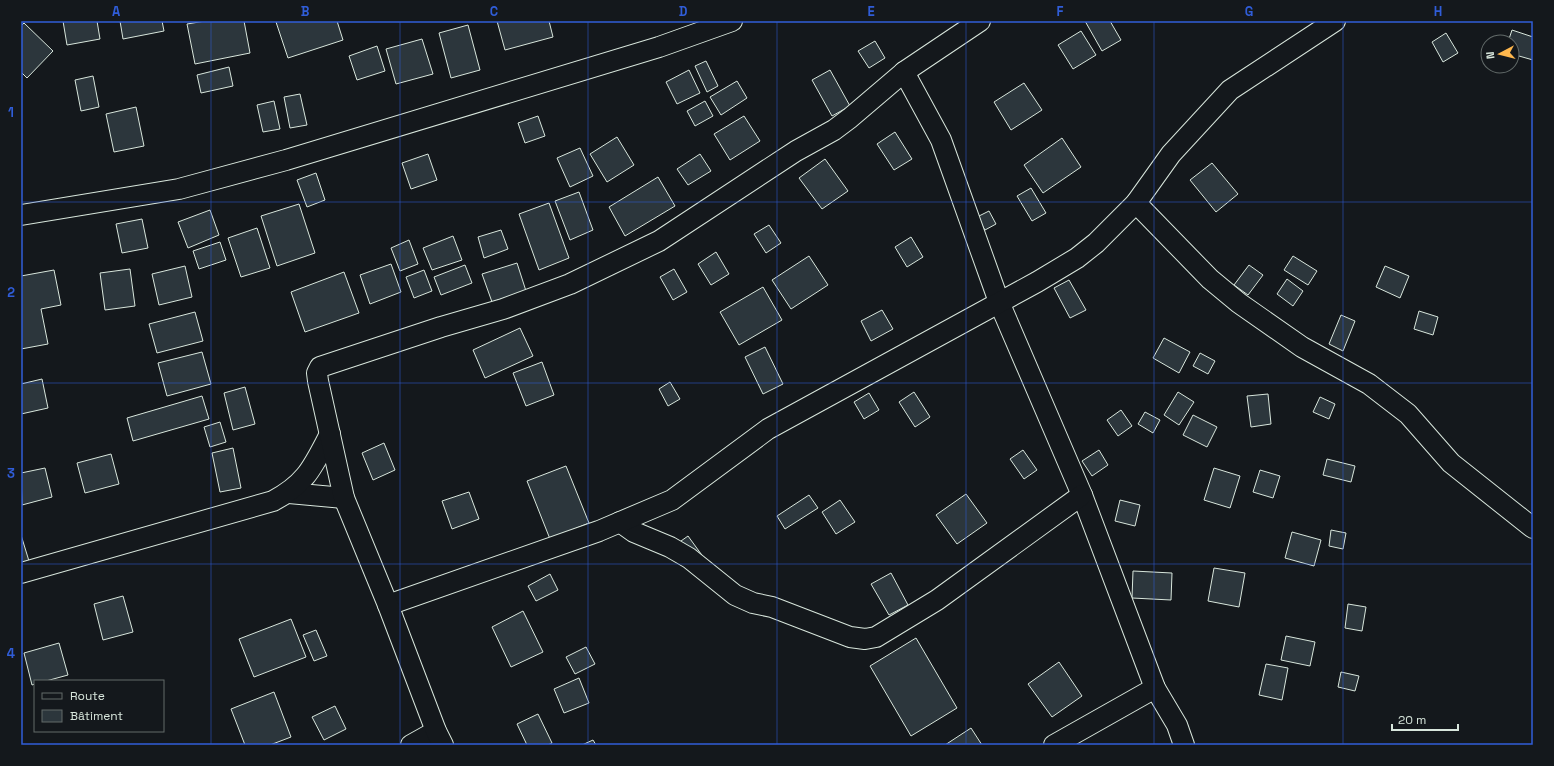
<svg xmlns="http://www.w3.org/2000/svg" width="1554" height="766" viewBox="0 0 1554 766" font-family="'Space Grotesk',sans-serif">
<rect width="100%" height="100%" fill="#14181c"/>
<!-- building -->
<g fill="#2c363c" stroke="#d8e6dc">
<path d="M 63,21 L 97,21 L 100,39 L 67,45 Z"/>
<path d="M 120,21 L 162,21 L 164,31 L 123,39 Z"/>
<path d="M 205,21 L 244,21 L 250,53 L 195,64 L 187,24 Z"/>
<path d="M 279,21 L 337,21 L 343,40 L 288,58 L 276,22 Z"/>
<path d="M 497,21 L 549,21 L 553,37 L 505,50 Z"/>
<path d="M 1085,21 L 1110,21 L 1121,40 L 1102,51 Z"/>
<path d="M 24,23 L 53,51 L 27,78 L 21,72 L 21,26 Z"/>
<path d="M 468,25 L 480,70 L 451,78 L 439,33 Z"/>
<path d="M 1512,30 L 1533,37 L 1533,60 L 1512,54 L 1512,42 L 1508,42 Z"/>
<path d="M 1081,31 L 1096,55 L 1073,69 L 1058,45 Z"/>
<path d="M 1446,33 L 1458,53 L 1443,62 L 1432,42 Z"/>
<path d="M 422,39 L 433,74 L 396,84 L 386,49 Z"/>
<path d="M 875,41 L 885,58 L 869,68 L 858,51 Z"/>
<path d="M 377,46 L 385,71 L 357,80 L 349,56 Z"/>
<path d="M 706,61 L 718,86 L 707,92 L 695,66 Z"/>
<path d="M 229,67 L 233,86 L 201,93 L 197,75 Z"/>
<path d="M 689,70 L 700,93 L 677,104 L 666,82 Z"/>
<path d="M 830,70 L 850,106 L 832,116 L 812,80 Z"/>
<path d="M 93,76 L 99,107 L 81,111 L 75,80 Z"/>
<path d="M 737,81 L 747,98 L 721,115 L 710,97 Z"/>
<path d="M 1024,83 L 1042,110 L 1011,130 L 994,102 Z"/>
<path d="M 300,94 L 307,125 L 290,128 L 284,97 Z"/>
<path d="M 274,101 L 280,129 L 263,132 L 257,105 Z"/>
<path d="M 705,101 L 713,116 L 695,126 L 687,111 Z"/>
<path d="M 136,107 L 144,146 L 114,152 L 106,114 Z"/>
<path d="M 538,116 L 545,136 L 525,143 L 518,123 Z"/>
<path d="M 744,116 L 760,141 L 730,160 L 714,134 Z"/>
<path d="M 895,132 L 912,159 L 894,170 L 877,144 Z"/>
<path d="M 617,137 L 634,165 L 607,182 L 590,154 Z"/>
<path d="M 1062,138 L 1081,167 L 1043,193 L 1024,165 Z"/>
<path d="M 580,148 L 593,176 L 570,187 L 557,158 Z"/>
<path d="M 428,154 L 437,180 L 411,189 L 402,163 Z"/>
<path d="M 700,154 L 711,171 L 688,185 L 677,169 Z"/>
<path d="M 825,159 L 848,191 L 822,209 L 799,178 Z"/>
<path d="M 1212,163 L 1238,194 L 1216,212 L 1190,180 Z"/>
<path d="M 316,173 L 325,200 L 307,207 L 297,180 Z"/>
<path d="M 658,177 L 675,206 L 625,236 L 609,207 Z"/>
<path d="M 1031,188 L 1046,213 L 1032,221 L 1017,196 Z"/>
<path d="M 579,192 L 593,230 L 570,240 L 555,201 Z"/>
<path d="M 549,203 L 569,258 L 539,270 L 519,214 Z"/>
<path d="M 299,204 L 315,253 L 277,266 L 261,216 Z"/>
<path d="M 210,210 L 219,235 L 188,248 L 178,222 Z"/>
<path d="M 989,211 L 996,224 L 985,230 L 977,217 Z"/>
<path d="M 142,219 L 148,248 L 122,253 L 116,224 Z"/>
<path d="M 769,225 L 781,243 L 766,253 L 754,234 Z"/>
<path d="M 257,228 L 270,268 L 241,277 L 228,238 Z"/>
<path d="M 501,230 L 508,249 L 484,258 L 478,237 Z"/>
<path d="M 453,236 L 462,260 L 432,270 L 423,248 Z"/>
<path d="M 911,237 L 923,257 L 907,267 L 895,247 Z"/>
<path d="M 409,240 L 418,264 L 400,271 L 391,248 Z"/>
<path d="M 220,242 L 226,260 L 199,269 L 193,251 Z"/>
<path d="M 716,252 L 729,274 L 711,285 L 698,264 Z"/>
<path d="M 809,256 L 828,285 L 791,309 L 772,280 Z"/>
<path d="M 1293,256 L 1317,271 L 1308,285 L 1284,270 Z"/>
<path d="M 517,263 L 526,291 L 492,302 L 482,274 Z"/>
<path d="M 391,264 L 401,292 L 370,304 L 360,275 Z"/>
<path d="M 465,265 L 472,283 L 441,295 L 434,277 Z"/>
<path d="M 1249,265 L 1263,275 L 1248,295 L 1234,285 Z"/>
<path d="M 185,266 L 192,297 L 159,305 L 152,274 Z"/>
<path d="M 1385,266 L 1409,276 L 1400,298 L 1376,287 Z"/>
<path d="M 130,269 L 135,306 L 105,310 L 100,273 Z"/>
<path d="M 674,269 L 687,292 L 673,300 L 660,277 Z"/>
<path d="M 54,270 L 61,305 L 41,309 L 48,344 L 21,349 L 21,276 Z"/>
<path d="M 424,270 L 432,291 L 414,298 L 406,277 Z"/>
<path d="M 344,272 L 359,313 L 305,332 L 291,292 Z"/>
<path d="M 1287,279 L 1303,291 L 1293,306 L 1277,294 Z"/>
<path d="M 1069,280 L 1086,310 L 1070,318 L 1054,288 Z"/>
<path d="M 763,287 L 782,320 L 739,345 L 720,312 Z"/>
<path d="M 882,310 L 893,329 L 871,341 L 861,321 Z"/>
<path d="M 1419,311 L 1438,317 L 1433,335 L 1414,329 Z"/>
<path d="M 195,312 L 203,341 L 157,353 L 149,324 Z"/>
<path d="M 1341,315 L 1355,321 L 1343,351 L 1329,344 Z"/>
<path d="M 520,328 L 533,356 L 485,378 L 473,350 Z"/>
<path d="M 1164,338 L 1190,352 L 1179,373 L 1153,358 Z"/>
<path d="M 765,347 L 783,384 L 763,394 L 745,357 Z"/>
<path d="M 202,352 L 211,384 L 167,396 L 158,363 Z"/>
<path d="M 1200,353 L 1215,361 L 1208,374 L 1193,366 Z"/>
<path d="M 542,362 L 554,395 L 526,406 L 513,373 Z"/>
<path d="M 42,379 L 48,408 L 21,414 L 21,384 Z"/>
<path d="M 670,382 L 680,399 L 668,406 L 659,389 Z"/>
<path d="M 245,387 L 255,424 L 233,430 L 224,393 Z"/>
<path d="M 914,392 L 930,417 L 915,427 L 899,402 Z"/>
<path d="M 1178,392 L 1194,402 L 1179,425 L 1164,415 Z"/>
<path d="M 869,393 L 879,410 L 864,419 L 854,402 Z"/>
<path d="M 1268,394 L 1271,424 L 1251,427 L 1247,396 Z"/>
<path d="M 202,396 L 209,419 L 133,441 L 127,418 Z"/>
<path d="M 1320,397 L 1335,404 L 1329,419 L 1313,412 Z"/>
<path d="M 1121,410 L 1132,426 L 1118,436 L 1107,420 Z"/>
<path d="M 1145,412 L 1160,420 L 1153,433 L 1138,424 Z"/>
<path d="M 1193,415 L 1217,427 L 1207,447 L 1183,435 Z"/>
<path d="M 220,422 L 226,442 L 210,447 L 204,427 Z"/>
<path d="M 384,443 L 395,470 L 373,480 L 362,453 Z"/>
<path d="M 233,448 L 241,488 L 220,492 L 212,453 Z"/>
<path d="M 1023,450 L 1037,470 L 1024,479 L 1010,459 Z"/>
<path d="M 1099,450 L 1108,465 L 1092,476 L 1082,461 Z"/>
<path d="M 111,454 L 119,484 L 85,493 L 77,463 Z"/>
<path d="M 1327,459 L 1355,466 L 1351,482 L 1323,475 Z"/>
<path d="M 566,466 L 589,523 L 550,539 L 527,481 Z"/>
<path d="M 45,468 L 52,497 L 22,505 L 21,473 Z"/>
<path d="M 1214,468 L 1240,476 L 1230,508 L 1204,500 Z"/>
<path d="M 1260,470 L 1280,476 L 1273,498 L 1253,492 Z"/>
<path d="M 469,492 L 479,519 L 452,529 L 442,501 Z"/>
<path d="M 966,494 L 987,523 L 957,544 L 936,515 Z"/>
<path d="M 809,495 L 818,508 L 785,529 L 777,516 Z"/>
<path d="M 840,500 L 855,522 L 836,534 L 822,512 Z"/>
<path d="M 1120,500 L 1140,505 L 1135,526 L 1115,521 Z"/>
<path d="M 1331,530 L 1346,533 L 1343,549 L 1329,546 Z"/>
<path d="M 1292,532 L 1321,540 L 1314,566 L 1285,558 Z"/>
<path d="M 21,535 L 29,561 L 21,563 Z"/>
<path d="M 688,536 L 704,558 L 674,546 Z"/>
<path d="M 1214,568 L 1245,573 L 1239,607 L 1208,601 Z"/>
<path d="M 1133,571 L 1172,573 L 1171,600 L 1132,598 Z"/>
<path d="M 891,573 L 908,605 L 889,615 L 871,584 Z"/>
<path d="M 550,574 L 558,590 L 536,601 L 528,586 Z"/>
<path d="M 123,596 L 133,632 L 103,640 L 94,604 Z"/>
<path d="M 1348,604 L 1366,607 L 1362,631 L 1345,628 Z"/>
<path d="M 523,611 L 543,652 L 511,667 L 492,627 Z"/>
<path d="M 291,619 L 306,657 L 254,677 L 239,639 Z"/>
<path d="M 316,630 L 327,656 L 314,661 L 303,635 Z"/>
<path d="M 1286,636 L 1315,642 L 1310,666 L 1281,660 Z"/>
<path d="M 916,638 L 957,708 L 911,736 L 870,666 Z"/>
<path d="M 59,643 L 68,675 L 46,681 L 35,681 L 35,684 L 32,685 L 24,653 Z"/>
<path d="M 586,647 L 595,664 L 575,674 L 566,657 Z"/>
<path d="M 1059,662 L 1082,696 L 1052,717 L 1028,684 Z"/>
<path d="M 1266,664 L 1288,668 L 1282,700 L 1259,695 Z"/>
<path d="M 1341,672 L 1359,676 L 1355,691 L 1338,687 Z"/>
<path d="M 579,678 L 589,703 L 564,713 L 554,689 Z"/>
<path d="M 274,692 L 291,737 L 270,745 L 245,745 L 231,709 Z"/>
<path d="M 335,706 L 346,729 L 324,740 L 312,717 Z"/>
<path d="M 538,714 L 552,743 L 548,745 L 527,745 L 517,724 Z"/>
<path d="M 971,728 L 982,745 L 945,745 Z"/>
<path d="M 593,740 L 596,745 L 582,745 Z"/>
</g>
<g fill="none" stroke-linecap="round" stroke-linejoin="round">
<!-- street casing -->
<g stroke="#d8e6dc" stroke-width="22">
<g id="street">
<path d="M 904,72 L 941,140 L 999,302 L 1082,495 L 1155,688 L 1177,725 L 1184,745"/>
<path d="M 1136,203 L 1210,279 L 1239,303 L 1302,347 L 1369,384 L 1408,414 L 1451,463 L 1533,528"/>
<path d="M 21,215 L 179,189 L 286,160 L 659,47 L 732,21"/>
<path d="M 289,493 L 344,498"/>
<path d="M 620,522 L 634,532 L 670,547 L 689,558 L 735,595 L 753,603 L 772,607 L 850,637 L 865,639 L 876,637 L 937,600 L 1082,495"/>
<path d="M 21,573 L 273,501 C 307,483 313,466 330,434"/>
<path d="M 388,605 L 599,531 L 672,500 L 768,429 L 1037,282 L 1077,258 L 1096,243 L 1136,203 L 1171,154 L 1230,90 L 1335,21"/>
<path d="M 411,745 L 436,731"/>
<path d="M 443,745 L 436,731 L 388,605 L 344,498 L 318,381 L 317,373 L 320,367 L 441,327 L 503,309 L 570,284 L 659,241 L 796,151 L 834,130 L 850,118 L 904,72 L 980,21"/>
<path d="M 1054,745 L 1155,688"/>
</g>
</g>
<!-- street -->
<use href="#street" stroke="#14181c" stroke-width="20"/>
</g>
<!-- grid -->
<path fill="none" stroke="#305dd8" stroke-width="1" stroke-opacity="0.55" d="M 211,21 L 211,745M 400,21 L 400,745M 588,21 L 588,745M 777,21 L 777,745M 966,21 L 966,745M 1154,21 L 1154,745M 1343,21 L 1343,745M 21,202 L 1533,202M 21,383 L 1533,383M 21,564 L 1533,564"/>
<!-- border -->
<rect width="1554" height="766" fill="none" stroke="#14181c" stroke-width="44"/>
<!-- legend -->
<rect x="34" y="680" width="130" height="52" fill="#14181c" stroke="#626a69"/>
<rect x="42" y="693" width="20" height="6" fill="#14181c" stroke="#626a69"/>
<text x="70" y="700" font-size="12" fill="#d8e6dc">Route</text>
<rect x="42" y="710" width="20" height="12" fill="#2c363c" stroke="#626a69"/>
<text x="70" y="720" font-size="12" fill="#d8e6dc">Bâtiment</text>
<!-- north arrow -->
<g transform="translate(1500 54) rotate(263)"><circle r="19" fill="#14181c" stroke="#626a69"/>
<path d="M0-3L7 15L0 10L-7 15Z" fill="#ffb74d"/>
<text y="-6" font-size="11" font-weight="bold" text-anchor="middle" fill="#d8e6dc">N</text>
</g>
<!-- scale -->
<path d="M1392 724v6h66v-6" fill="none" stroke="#d8e6dc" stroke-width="2"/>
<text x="1398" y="724" font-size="12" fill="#d8e6dc" stroke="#14181c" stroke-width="3" paint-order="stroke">20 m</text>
<rect x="22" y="22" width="1510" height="722" fill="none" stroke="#305dd8" stroke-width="1.5"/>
<g font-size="13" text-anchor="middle" font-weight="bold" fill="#305dd8">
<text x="116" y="16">A</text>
<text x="305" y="16">B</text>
<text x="494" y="16">C</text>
<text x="683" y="16">D</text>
<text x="871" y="16">E</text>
<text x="1060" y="16">F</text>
<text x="1249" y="16">G</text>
<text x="1438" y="16">H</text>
<text x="11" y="117">1</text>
<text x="11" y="297">2</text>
<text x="11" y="478">3</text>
<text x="11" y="658">4</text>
</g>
</svg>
